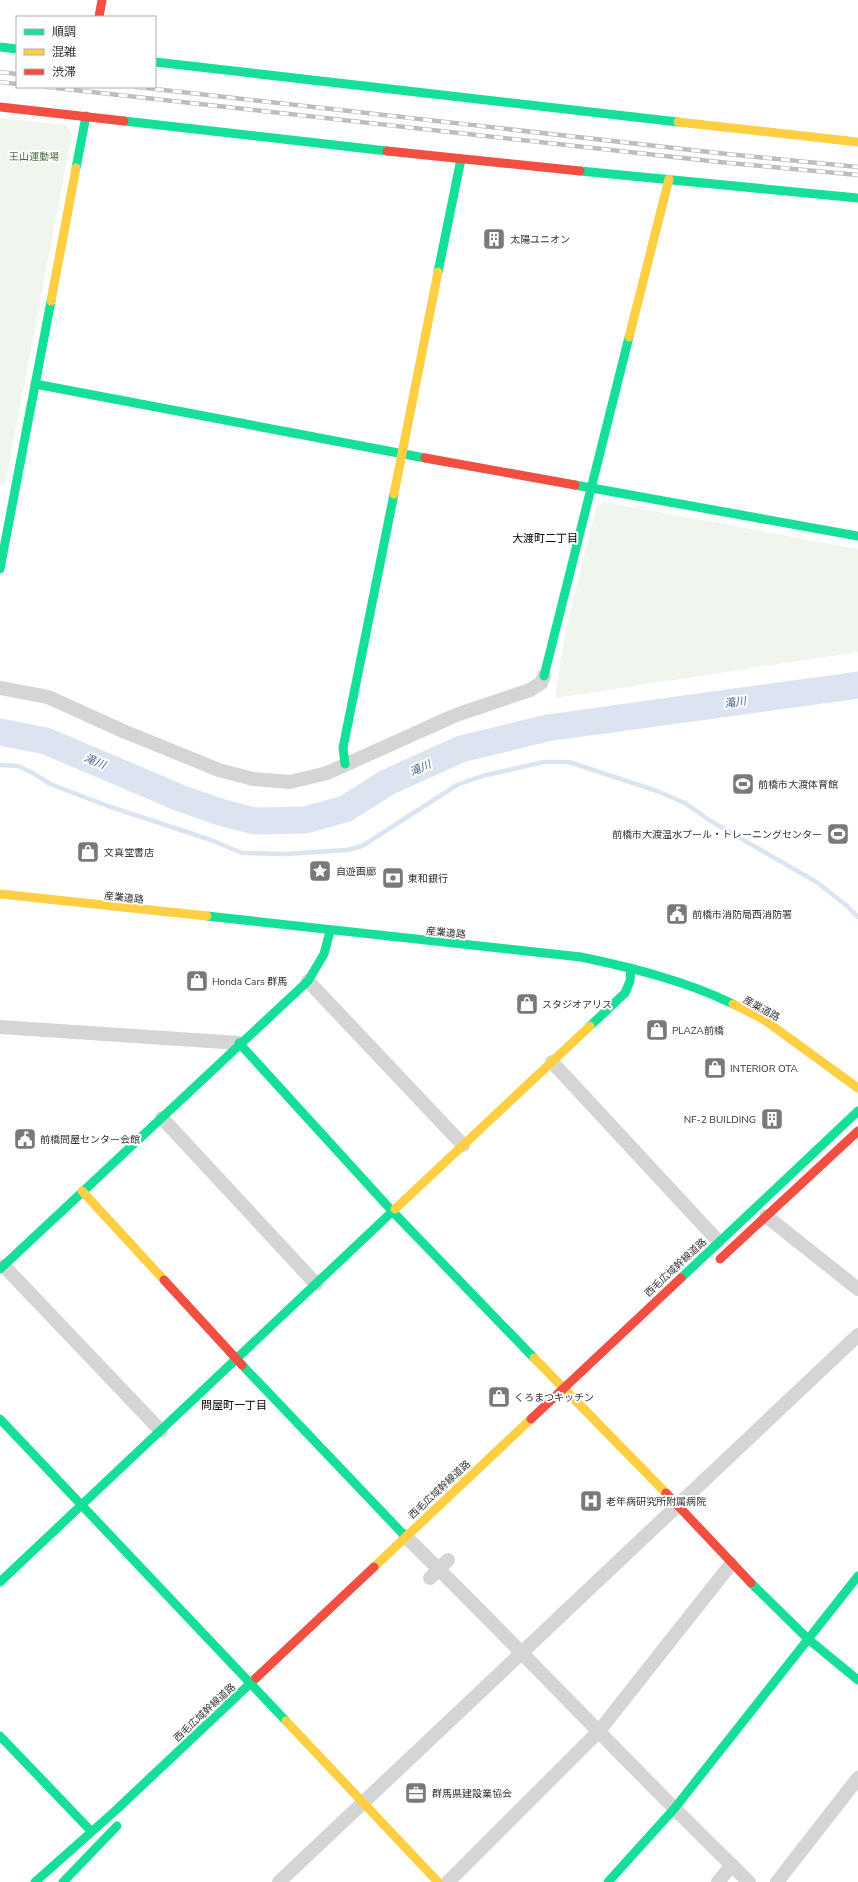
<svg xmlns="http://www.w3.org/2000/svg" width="858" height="1882" viewBox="0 0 858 1882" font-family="'Nunito Sans','Noto Sans JP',sans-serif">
<rect width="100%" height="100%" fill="#fff"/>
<!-- park -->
<g fill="#f0f5ed">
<path d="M 0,118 L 66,125 L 72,134 L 5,485 L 0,485 Z"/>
<path d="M 604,502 L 858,549 L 858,652 L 555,698 C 562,634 581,571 596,508 Z"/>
</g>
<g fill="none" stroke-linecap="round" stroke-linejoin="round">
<!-- stream -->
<path stroke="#dce4f2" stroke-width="4.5" d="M 0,765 L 18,766 L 33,773 L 50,784 L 108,806 L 211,840 L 242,853 L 285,854 L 347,850 L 362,846 L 457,785 L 482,776 L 544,762 L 569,762 L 657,791 L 685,803 L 709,820 L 818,883 L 847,906 L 858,917"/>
<!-- river -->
<path stroke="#dce4f2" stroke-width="27" d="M 0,732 L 46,741 L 180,798 L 220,812 L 254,821 L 305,820 L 345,809 L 388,782 L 461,749 L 547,728 L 858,685"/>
<!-- street -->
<g stroke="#d5d5d5" stroke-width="14">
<path d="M 0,688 L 48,697 L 123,731 L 219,770 L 253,779 L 290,782 L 327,773 L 456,715 L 530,690 L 541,683 L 544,676"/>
<path d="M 308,981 L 463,1145"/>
<path d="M 0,1027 L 239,1043"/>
<path d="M 552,1062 L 718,1241"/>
<path d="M 162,1118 L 316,1284"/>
<path d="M 766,1216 L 858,1289"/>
<path d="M 4,1266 L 161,1431"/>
<path d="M 405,1536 C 522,1650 632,1769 749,1882"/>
<path d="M 430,1578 L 448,1560"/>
<path d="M 279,1882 L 858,1335"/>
<path d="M 448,1882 L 599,1731 L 731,1564"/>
<path d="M 718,1882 L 732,1865"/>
<path d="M 777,1882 L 858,1778"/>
</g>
<!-- fast -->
<g stroke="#16e098" stroke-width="9">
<path d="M 0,47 L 17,49"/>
<path d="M 155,62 L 678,122"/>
<path d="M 124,121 L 387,151"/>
<path d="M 76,168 L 86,116"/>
<path d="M 580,171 L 858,198"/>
<path d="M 438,272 L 461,159"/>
<path d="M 35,384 L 425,458"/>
<path d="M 575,485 L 858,536"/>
<path d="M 0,569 L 51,301"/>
<path d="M 544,676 L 629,337"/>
<path d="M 345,764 L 343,748 L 394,494"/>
<path d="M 207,916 L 581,957 C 633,968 686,981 733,1004"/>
<path d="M 590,1026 L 625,993 L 630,981 L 631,968"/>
<path d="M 239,1043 L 393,1212 L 534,1358"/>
<path d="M 0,1269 L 308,981 L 324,954 L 330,931"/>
<path d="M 681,1278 L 858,1111"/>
<path d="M 242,1365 L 405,1536"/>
<path d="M 0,1419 L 286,1721"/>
<path d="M 0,1582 L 395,1209"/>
<path d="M 751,1583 L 808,1639 L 858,1680"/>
<path d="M 0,1736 L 91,1831"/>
<path d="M 35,1882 L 115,1811 L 256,1678"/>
<path d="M 63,1882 L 117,1826"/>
<path d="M 608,1882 L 674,1809 L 858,1576"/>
</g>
<!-- slow -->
<g stroke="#ffcf43" stroke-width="9">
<path d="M 678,122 L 858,142"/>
<path d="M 51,301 L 76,168"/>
<path d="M 629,337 L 669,179"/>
<path d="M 394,494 L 438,272"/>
<path d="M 0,894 L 207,916"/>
<path d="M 733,1004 L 763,1019 L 858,1088"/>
<path d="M 82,1191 L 164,1280"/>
<path d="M 395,1209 L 590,1026"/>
<path d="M 534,1358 L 666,1493"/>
<path d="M 374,1567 L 531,1419"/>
<path d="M 286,1721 L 438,1882"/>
</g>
<!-- jam -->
<g stroke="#f24e42" stroke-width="9">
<path d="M 99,17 L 102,0"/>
<path d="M 0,107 L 124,121"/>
<path d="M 387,151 L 580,171"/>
<path d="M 425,458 L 575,485"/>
<path d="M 720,1259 L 858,1131"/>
<path d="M 164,1280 L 242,1365"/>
<path d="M 531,1419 L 681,1278"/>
<path d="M 666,1493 L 751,1583"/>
<path d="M 256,1678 L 374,1567"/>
</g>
<!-- rail casing -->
<g stroke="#bdbdbd" stroke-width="4.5">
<g id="rail">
<path d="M 0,72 L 17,74"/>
<path d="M 0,82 L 17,84"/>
<path d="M 47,87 L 719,162 L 858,175"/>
<path d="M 137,87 L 727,154 L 858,167"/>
</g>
</g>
<!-- rail -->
<use href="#rail" stroke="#fff" stroke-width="3" stroke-dasharray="9" stroke-linecap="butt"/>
</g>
<!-- icons -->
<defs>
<g id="building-square" transform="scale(1.15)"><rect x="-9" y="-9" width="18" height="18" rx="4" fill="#797979" stroke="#fff"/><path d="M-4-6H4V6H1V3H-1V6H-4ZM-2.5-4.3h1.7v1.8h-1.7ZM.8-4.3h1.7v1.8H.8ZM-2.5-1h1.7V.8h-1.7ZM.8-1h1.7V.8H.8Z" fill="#fff"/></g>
<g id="stadium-square" transform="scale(1.15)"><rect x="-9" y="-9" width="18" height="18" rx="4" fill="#797979" stroke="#fff"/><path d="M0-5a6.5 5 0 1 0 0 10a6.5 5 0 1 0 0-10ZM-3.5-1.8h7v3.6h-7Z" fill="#fff"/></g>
<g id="shop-square" transform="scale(1.15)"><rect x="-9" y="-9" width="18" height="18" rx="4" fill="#797979" stroke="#fff"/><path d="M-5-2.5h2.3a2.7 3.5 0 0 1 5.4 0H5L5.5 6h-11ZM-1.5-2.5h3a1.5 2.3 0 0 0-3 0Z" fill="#fff"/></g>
<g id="sight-square" transform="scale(1.15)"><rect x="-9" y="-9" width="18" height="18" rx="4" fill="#797979" stroke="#fff"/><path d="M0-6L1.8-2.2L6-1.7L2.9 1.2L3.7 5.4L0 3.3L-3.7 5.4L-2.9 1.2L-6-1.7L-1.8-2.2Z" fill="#fff"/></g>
<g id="bank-square" transform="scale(1.15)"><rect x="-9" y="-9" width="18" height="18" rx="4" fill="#797979" stroke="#fff"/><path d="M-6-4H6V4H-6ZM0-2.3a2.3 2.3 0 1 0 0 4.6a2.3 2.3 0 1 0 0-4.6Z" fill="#fff"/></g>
<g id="civic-square" transform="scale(1.15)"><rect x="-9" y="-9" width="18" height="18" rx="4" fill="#797979" stroke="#fff"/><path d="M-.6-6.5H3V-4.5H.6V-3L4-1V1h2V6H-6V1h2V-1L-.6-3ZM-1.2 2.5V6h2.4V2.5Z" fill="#fff"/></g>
<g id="hospital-square" transform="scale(1.15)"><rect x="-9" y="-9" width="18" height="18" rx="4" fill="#797979" stroke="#fff"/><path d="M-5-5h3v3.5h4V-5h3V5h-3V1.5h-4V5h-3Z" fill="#fff"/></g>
<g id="office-square" transform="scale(1.15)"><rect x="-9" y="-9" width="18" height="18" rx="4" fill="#797979" stroke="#fff"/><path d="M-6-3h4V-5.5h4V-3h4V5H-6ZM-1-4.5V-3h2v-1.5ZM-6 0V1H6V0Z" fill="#fff"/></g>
</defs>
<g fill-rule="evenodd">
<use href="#building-square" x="494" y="239"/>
<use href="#stadium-square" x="743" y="784"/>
<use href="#stadium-square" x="838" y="834"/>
<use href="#shop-square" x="88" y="852"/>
<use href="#sight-square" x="320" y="871"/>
<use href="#bank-square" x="393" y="878"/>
<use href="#civic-square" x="677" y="914"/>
<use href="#shop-square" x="197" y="981"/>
<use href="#shop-square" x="527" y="1004"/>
<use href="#shop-square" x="657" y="1030"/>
<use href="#shop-square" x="715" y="1068"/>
<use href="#building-square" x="772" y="1119"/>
<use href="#civic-square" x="25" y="1139"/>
<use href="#shop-square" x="499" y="1397"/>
<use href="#hospital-square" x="591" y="1501"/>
<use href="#office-square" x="416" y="1793"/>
</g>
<g text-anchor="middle" stroke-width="4" stroke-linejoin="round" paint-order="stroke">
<!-- park labels -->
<g font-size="10" fill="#4b6c3f" stroke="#fff">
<text x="34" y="160">王山運動場</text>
</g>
<!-- poi labels -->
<g font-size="10" fill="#313131" stroke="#fff" text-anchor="start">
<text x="510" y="243">太陽ユニオン</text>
<text x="758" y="788">前橋市大渡体育館</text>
<text x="822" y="838" text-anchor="end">前橋市大渡温水プール・トレーニングセンター</text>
<text x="104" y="856">文真堂書店</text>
<text x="336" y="875">自遊画廊</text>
<text x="408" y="882">東和銀行</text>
<text x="692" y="918">前橋市消防局西消防署</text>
<text x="212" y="985">Honda Cars 群馬</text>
<text x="542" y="1008">スタジオアリス</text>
<text x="672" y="1034">PLAZA前橋</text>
<text x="730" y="1072">INTERIOR OTA</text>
<text x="756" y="1123" text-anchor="end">NF-2 BUILDING</text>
<text x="40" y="1143">前橋問屋センター会館</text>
<text x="514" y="1401">くろまつキッチン</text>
<text x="606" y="1505">老年病研究所附属病院</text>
<text x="432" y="1797">群馬県建設業協会</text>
</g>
<!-- street labels -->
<g font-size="10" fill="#313131" stroke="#fff">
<text transform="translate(124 897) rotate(6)" y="4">産業道路</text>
<text transform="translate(446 932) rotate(6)" y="4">産業道路</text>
<text transform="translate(762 1008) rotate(29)" y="4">産業道路</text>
<text transform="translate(675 1267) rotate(-43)" y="4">西毛広域幹線道路</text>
<text transform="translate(439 1489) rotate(-43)" y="4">西毛広域幹線道路</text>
<text transform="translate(204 1712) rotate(-43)" y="4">西毛広域幹線道路</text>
</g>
<!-- neighbourhood labels -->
<g font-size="11" fill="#000" stroke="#fff">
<text x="545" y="542">大渡町二丁目</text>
<text x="234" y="1409">問屋町一丁目</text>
</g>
<!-- water labels -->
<g font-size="11" font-style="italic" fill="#406191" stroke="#fff">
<text transform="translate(735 702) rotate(-8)" y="4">滝川</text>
<text transform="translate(95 761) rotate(22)" y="4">滝川</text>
<text transform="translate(420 768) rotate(-25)" y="4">滝川</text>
</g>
</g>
<!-- legend -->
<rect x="16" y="16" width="140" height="72" fill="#ffffff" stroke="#adadad"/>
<rect x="24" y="29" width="20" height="6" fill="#16e098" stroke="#adadad"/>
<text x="52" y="36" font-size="12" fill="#313131">順調</text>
<rect x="24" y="49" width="20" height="6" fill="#ffcf43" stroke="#adadad"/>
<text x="52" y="56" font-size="12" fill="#313131">混雑</text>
<rect x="24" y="69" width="20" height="6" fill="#f24e42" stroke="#adadad"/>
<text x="52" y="76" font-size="12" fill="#313131">渋滞</text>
</svg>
